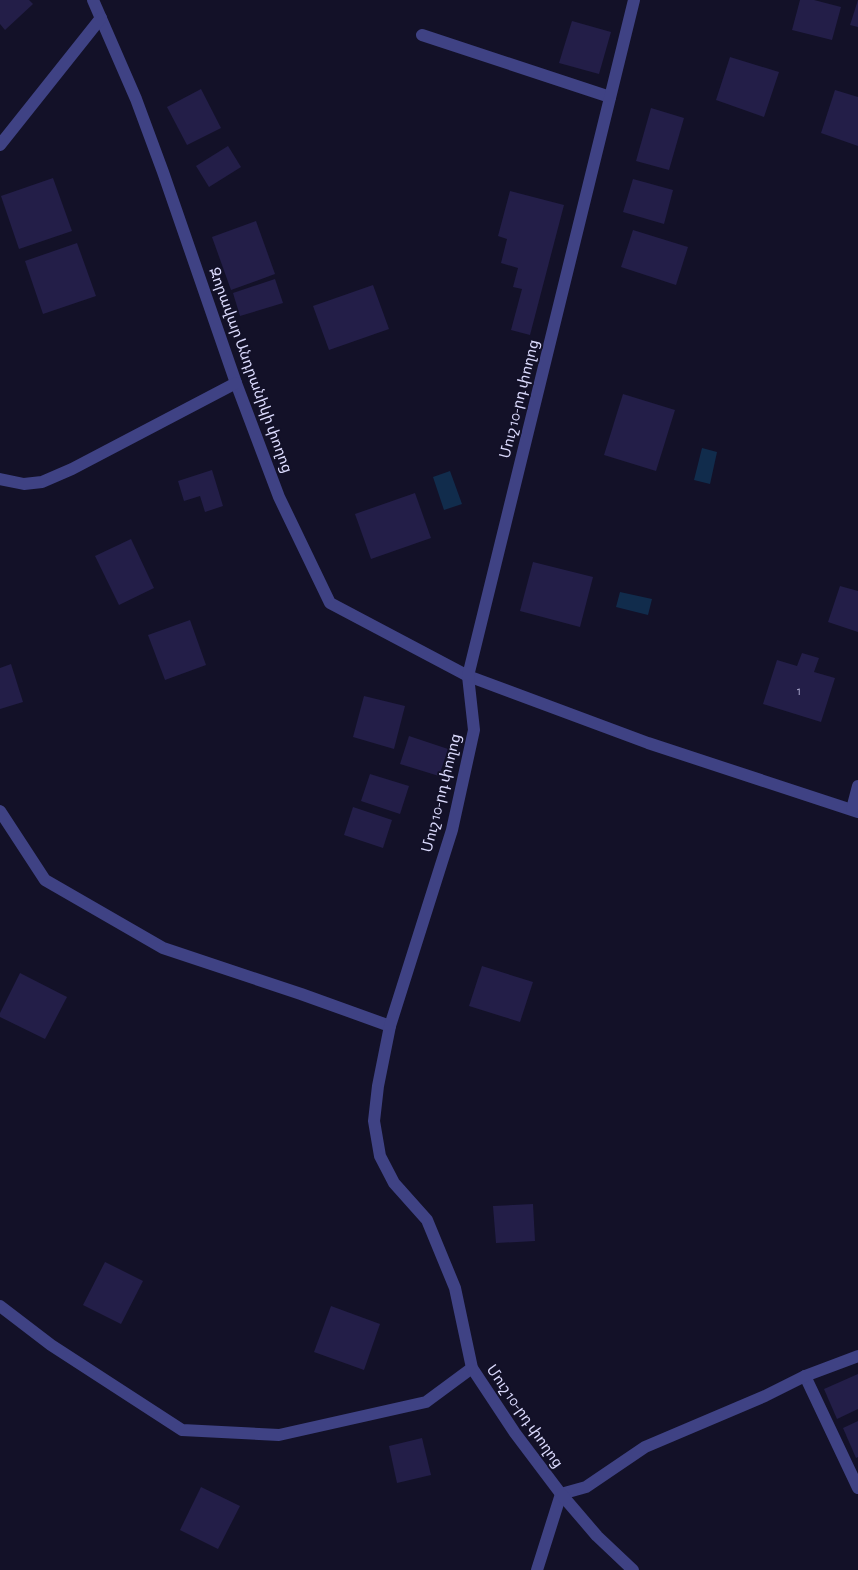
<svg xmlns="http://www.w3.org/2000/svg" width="858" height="1570" viewBox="0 0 858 1570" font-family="'Alegreya Sans','Noto Sans Armenian',sans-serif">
<rect width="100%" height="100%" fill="#131128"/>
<!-- water -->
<g fill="#112c4c">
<path d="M 702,448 L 717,452 L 710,484 L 694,480 Z"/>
<path d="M 450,471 L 462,504 L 444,510 L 433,477 Z"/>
<path d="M 620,592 L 652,599 L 648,615 L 616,607 Z"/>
</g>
<!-- building -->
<g fill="#231e48">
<path d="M 0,0 L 29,0 L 33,4 L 5,30 L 0,24 Z"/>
<path d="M 800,0 L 814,0 L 841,7 L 832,40 L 792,30 Z"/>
<path d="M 858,0 L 858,27 L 850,25 Z"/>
<path d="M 572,21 L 611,32 L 599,74 L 559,63 Z"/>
<path d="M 730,57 L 779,72 L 764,117 L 716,100 Z"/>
<path d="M 201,89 L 221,128 L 187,145 L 167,107 Z"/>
<path d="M 835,90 L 858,97 L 858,146 L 821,133 Z"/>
<path d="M 651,108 L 684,118 L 669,170 L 636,161 Z"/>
<path d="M 228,146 L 241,167 L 209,187 L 196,166 Z"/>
<path d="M 53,178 L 72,231 L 19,249 L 1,196 Z"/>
<path d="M 633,179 L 673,190 L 664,224 L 623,212 Z"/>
<path d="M 510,191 L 564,205 L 530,335 L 511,330 L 522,289 L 513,287 L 518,268 L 501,263 L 507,239 L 498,236 Z"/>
<path d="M 256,221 L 275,274 L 231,290 L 212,237 Z"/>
<path d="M 633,230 L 688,247 L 676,285 L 621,267 Z"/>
<path d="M 77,243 L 96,296 L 43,314 L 25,261 Z"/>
<path d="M 275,279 L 283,303 L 240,316 L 233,293 Z"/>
<path d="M 373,285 L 389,329 L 329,350 L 313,306 Z"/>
<path d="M 623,394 L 675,410 L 656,471 L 604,455 Z"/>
<path d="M 212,470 L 223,506 L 205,512 L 200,496 L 184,501 L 178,481 Z"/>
<path d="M 415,493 L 431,538 L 371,559 L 355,514 Z"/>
<path d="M 131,539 L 154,588 L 119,605 L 95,556 Z"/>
<path d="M 533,562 L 593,577 L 580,627 L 520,611 Z"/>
<path d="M 840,586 L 858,591 L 858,632 L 828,622 Z"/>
<path d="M 190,620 L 206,665 L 165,680 L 148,635 Z"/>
<path d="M 802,653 L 819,658 L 814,672 L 835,678 L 821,722 L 763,704 L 777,660 L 797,666 Z"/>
<path d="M 11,664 L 23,702 L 0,709 L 0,668 Z"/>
<path d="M 364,696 L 405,706 L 394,749 L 353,737 Z"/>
<path d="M 409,736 L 448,749 L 439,776 L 400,764 Z"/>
<path d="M 370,774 L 409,786 L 400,814 L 361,801 Z"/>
<path d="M 353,807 L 392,820 L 383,848 L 344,835 Z"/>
<path d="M 482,966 L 533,982 L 520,1022 L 469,1006 Z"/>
<path d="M 20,973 L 67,997 L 45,1039 L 0,1017 L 0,1013 Z"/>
<path d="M 533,1204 L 535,1241 L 496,1243 L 493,1206 Z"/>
<path d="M 105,1262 L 143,1281 L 121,1324 L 83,1305 Z"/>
<path d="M 331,1306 L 380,1324 L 364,1370 L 314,1352 Z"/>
<path d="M 858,1374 L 858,1409 L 837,1419 L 824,1389 Z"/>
<path d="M 858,1421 L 858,1457 L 856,1458 L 843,1428 Z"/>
<path d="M 422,1438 L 431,1475 L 397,1483 L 389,1446 Z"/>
<path d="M 201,1487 L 240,1506 L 218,1549 L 180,1530 Z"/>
</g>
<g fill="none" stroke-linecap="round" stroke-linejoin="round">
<!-- minor -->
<g stroke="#3f4284" stroke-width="12">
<path d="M 93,0 L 136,99 L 163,172 L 236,383 L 279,497 L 330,603 L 468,676 L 648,743 L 858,812"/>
<path d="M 422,35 L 610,97"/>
<path d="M 0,145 L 101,18"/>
<path d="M 0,479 L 24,484 L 42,482 L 72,469 L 236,383"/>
<path d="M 852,809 L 858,786"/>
<path d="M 0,811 L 45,880 L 163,948 L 301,994 L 390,1026"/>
<path d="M 0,1306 L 51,1345 L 182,1430 L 279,1435 L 426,1402 L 472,1368"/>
<path d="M 805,1376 L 858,1488"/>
<path d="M 561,1494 L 586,1487 L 645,1447 L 765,1396 L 805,1376 L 858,1356"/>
<path d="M 537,1570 L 561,1494"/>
<path d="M 633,1570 L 597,1536 L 561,1494 L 515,1433 L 472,1368 L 455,1288 L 427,1220 L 394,1183 L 380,1156 L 374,1121 L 378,1086 L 390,1026 L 452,830 L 474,730 L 468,676 L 634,0"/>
</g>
</g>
<g text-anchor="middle" stroke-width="4" stroke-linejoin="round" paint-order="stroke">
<!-- number labels -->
<g font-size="12" fill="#adabd0">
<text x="799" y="695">1</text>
</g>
<!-- street labels -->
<g font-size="15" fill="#dbdafd" stroke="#131128">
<text transform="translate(251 370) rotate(70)" y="5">Զորավար Անդրանիկի փողոց</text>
<text transform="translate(519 399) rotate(-76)" y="5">Մուշ 10-րդ փողոց</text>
<text transform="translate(441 793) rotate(-76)" y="5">Մուշ 10-րդ փողոց</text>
<text transform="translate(525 1416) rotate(55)" y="5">Մուշ 10-րդ փողոց</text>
</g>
</g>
</svg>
